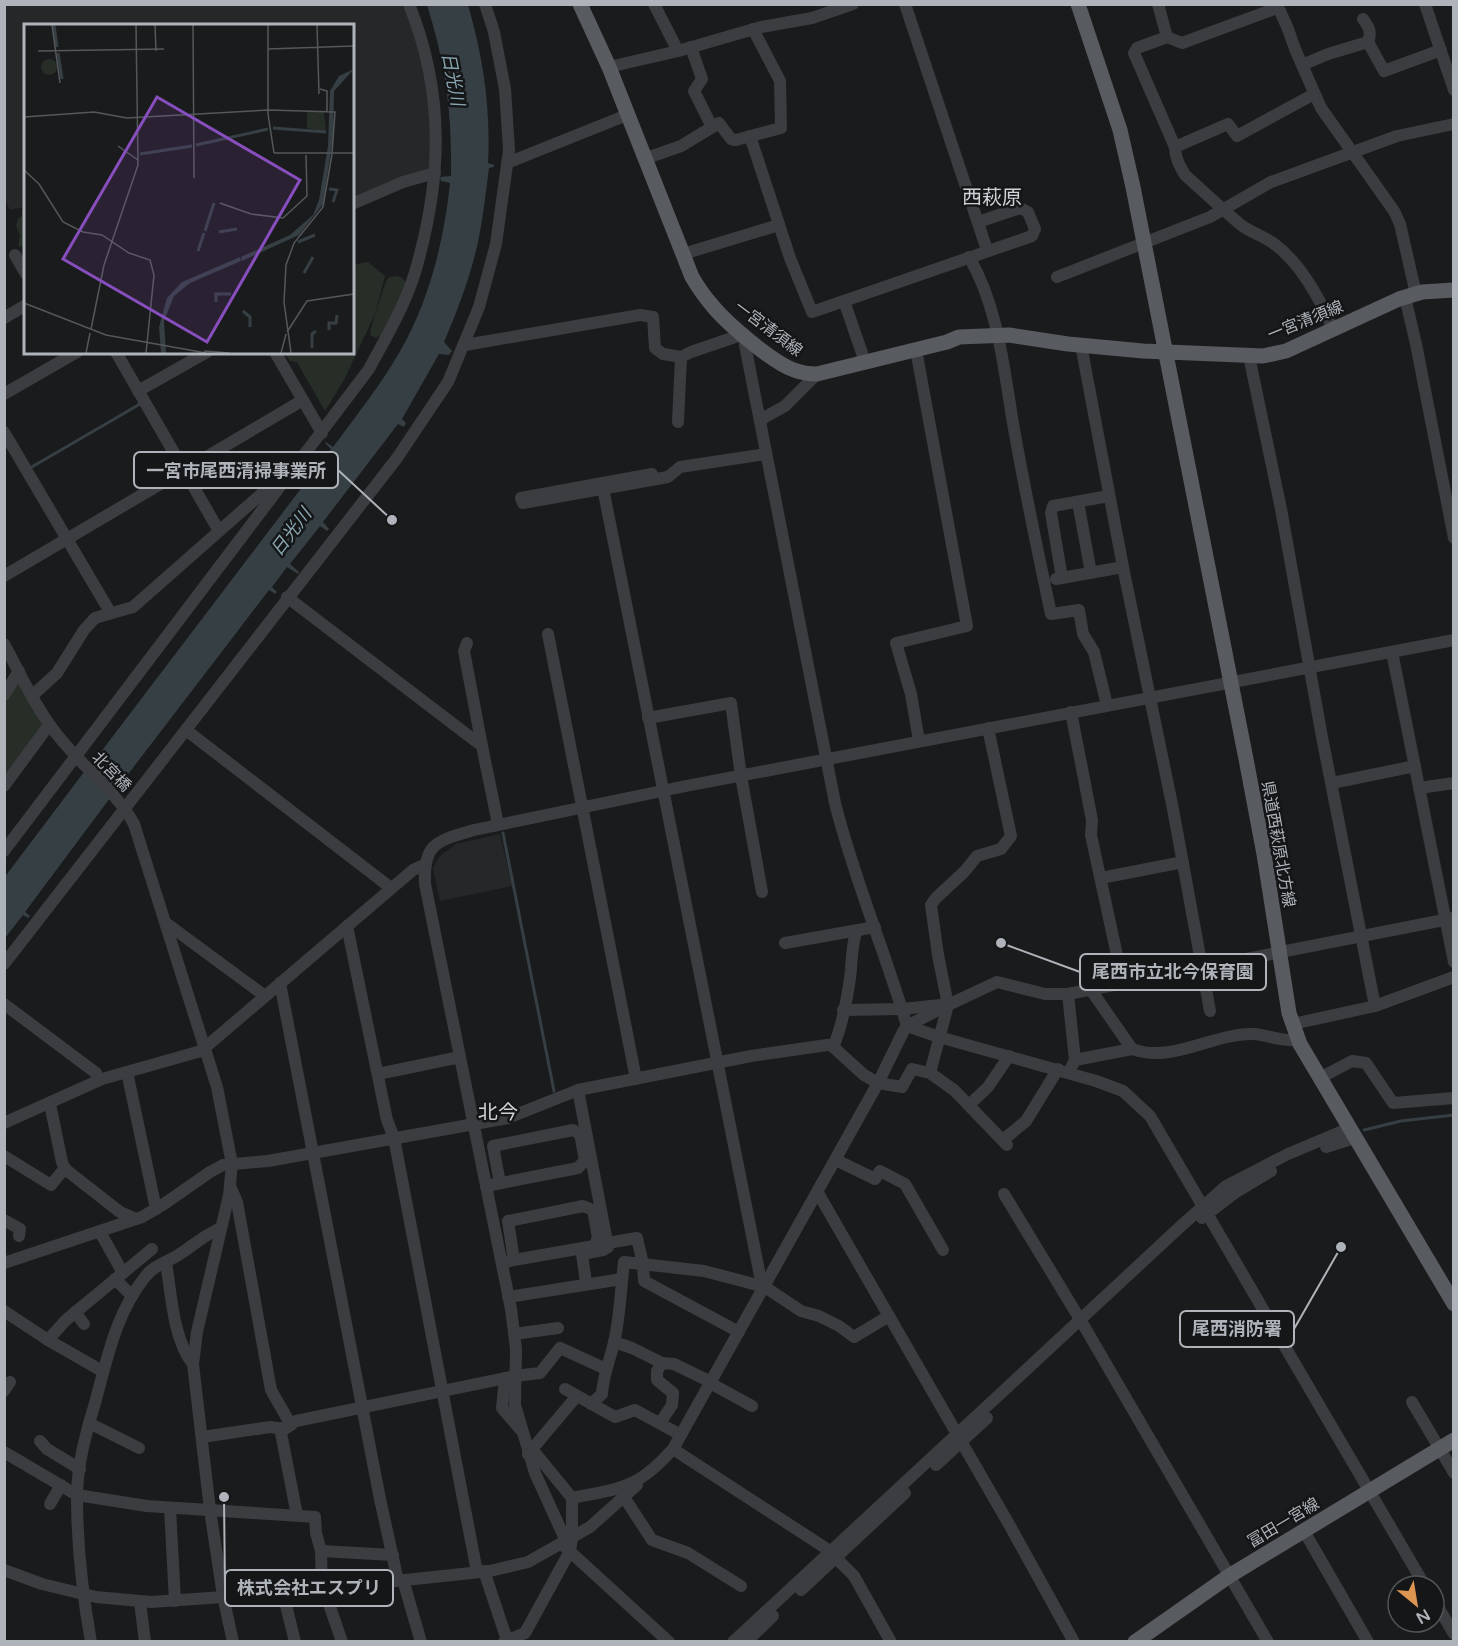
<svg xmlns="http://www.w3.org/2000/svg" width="1458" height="1646" viewBox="0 0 1458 1646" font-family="'Varela Round','Noto Sans JP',sans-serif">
<rect width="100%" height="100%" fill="#1a1b1c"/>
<!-- built -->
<g fill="#262729">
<path d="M 5,5 L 406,5 L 417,38 L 430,101 L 431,165 L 426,170 L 353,200 L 352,26 L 26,26 L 25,207 L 10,210 L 5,199 Z"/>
<path d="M 500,834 L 512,886 L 440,901 L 433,868 L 440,856 L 456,844 Z"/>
</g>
<!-- green -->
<g fill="#272e27">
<path d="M 25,208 L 25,245 L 20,247 L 18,245 L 20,236 L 16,226 L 18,219 L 22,216 L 22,209 Z"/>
<path d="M 368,262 L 385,276 L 375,314 L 344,380 L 325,411 L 297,362 L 290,361 L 285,353 L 352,352 L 353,265 Z"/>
<path d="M 395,276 L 401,277 L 405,281 L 405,284 L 384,333 L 376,338 L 370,335 C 370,329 384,284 388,278 Z"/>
<path d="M 19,675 L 46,725 L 5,783 L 5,699 Z"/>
</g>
<!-- water -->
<g fill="#363f44">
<path d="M 427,5 L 468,5 C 483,56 491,109 488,163 L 494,165 L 494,167 L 489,168 C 486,189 484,211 480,232 C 473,270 459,307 444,342 L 452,351 L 449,355 L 439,354 L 402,419 L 406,423 L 404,427 L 398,424 L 323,522 L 329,529 L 327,531 L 320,526 L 290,564 L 299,572 L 298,574 L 287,567 L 272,587 L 277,592 L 275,594 L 269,590 L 116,790 L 91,765 L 331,449 L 325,443 L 326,442 L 333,447 C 356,416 380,386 399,353 C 429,302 444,241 450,183 L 441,181 L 440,177 L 451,176 C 452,112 446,66 427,5 Z"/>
<path d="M 84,772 L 110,798 L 25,912 L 30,916 L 28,918 L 23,915 L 5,938 L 4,878 Z"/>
</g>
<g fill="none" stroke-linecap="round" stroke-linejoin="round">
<!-- stream -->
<g stroke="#363f44" stroke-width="3">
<path d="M 30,468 L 140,404 L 139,403"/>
<path d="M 503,833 L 554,1091"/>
<path d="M 1364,1130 L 1401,1121 L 1454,1115"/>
</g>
<!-- minor -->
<g stroke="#3c3d41" stroke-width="12">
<path d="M 654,4 L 678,51"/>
<path d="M 905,4 L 987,250"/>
<path d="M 1158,4 L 1167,37 L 1182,43 L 1277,8"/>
<path d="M 1275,4 L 1280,11 L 1288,29 L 1295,49 L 1321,108 L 1394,211 L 1400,224 L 1416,294"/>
<path d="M 1425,4 L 1454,90"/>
<path d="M 1167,37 L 1137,48 L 1134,53 L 1175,147 C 1175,158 1180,166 1185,175 C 1204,192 1222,209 1241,225 C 1250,232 1263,236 1273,243 C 1301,263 1320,299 1333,329"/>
<path d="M 1368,42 L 1384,71 L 1441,50"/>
<path d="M 691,47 L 702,79 L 694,91 L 712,127"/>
<path d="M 1302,65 L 1328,54 L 1368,42 C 1372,33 1369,27 1363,19"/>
<path d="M 609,67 L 678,51 L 761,27 L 812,18 L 853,4"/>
<path d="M 750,136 L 790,258 L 812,312 L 1032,236 L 1035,229 L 1028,212 L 1020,208 L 978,222"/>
<path d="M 1175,147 L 1228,124 L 1237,136 L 1314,94"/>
<path d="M 644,159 L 681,146 L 719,123 L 731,139 L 736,140 L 781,128 L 780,81 L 753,29"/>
<path d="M 507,163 L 627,115"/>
<path d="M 352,204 L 403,182 L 435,173"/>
<path d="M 683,254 L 779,225"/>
<path d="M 15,255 L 26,274"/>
<path d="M 969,257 C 999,308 1004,372 1014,429 C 1025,491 1038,553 1051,614 L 1079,610 L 1083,634 L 1094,652 L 1107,705"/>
<path d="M 1057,277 L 1210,217 L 1271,182 L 1397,136 L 1454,124"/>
<path d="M 1405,297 L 1416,344 L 1454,538"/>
<path d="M 844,301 L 865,362"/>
<path d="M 4,318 L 26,305"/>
<path d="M 749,339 L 745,345 L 835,803 C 854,879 885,951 907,1026 L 939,1037 L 1096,1081 L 1123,1091 L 1150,1116 L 1425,1586"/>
<path d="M 465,345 L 640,315 L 653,317 L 655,348 L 663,354 L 681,357 L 691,352 L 744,334"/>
<path d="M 1081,345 L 1123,567 L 1173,809 L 1210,1011"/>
<path d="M 916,350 L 967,626 L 896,643 L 911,694 L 919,741"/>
<path d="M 116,352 L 219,531"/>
<path d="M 275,352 L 322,433"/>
<path d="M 1249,356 L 1281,509 L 1322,737 L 1375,1006"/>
<path d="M 138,391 L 207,352"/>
<path d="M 4,394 L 77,352"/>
<path d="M 760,420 L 785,406 L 817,374"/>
<path d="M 678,422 L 681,357"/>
<path d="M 4,432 L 110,612"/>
<path d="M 653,480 L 652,474 L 521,498 L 523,503 L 668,477 L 680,467 L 766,454"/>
<path d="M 602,483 L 762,1286"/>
<path d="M 1078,502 L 1091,573"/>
<path d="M 4,576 L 303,400"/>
<path d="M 1062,578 L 1051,513 L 1053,506 L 1109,496"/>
<path d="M 1056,579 L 1123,567"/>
<path d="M 287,597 L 482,746 L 498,824"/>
<path d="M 548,634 L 636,1079"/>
<path d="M 467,643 L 464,651 L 482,746"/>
<path d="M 4,644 C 19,671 32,701 50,725 C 74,761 113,786 134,824 L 217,1087 L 232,1164 L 229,1195 L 197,1332 L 193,1364 L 210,1510 L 223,1596 L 233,1642"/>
<path d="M 1392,652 L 1454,962"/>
<path d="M 4,695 L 19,671"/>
<path d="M 33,695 L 57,673 L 84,630 L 95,618 L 133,607 L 284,474"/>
<path d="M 1071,712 L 1092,820 L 1091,835 L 1123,983"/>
<path d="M 648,718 L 731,703 L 741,776 L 762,892"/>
<path d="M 186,730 L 391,888"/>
<path d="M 1332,783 L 1415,766"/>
<path d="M 4,786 L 49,725"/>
<path d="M 1419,788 L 1454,783"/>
<path d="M 4,851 L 369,369 C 386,337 406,304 416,269 C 442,178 445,94 409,4"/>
<path d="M 1101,878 L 1183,862"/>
<path d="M 166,923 L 265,996"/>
<path d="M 347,926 L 387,1120 L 394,1138 L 477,1572"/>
<path d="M 785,943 L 875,927"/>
<path d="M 4,964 L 397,458 L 448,382 L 479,307 L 496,244 L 509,150 L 505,89 L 494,32 L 485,4"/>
<path d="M 280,983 L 380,1499 L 398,1581"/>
<path d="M 1091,990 L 1132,1049 C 1172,1064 1213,1033 1253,1034 C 1270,1035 1279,1042 1299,1040"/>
<path d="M 1068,994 L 1075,1060 L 1069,1072"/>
<path d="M 4,1004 L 96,1073 L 99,1080"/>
<path d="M 843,1010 L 902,1009 L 941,1005"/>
<path d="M 1293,1024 L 1375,1006 L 1454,977"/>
<path d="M 833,1047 C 842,1028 849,990 851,969 C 852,954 852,947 856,932"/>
<path d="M 1075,1060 L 1132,1049"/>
<path d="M 127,1072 L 156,1209"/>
<path d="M 930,1073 L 948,1005 L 938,955 L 931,905 L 936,898 L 965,871 L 977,856 L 1001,849 L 1011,836 L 988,728"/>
<path d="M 378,1074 L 460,1057"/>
<path d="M 1320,1078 L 1352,1061 L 1366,1063 L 1393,1103 L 1454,1098"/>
<path d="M 578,1090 L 608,1247 L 603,1250 L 582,1254 L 586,1283"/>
<path d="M 50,1104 L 62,1162 L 65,1169 L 120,1212 L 136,1219"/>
<path d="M 969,1105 L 988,1087 L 1009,1056"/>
<path d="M 4,1123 L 102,1079 L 201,1051 L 413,870 L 424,865"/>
<path d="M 1003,1140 L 1026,1121 L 1058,1069"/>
<path d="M 1326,1147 L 1355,1138"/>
<path d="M 4,1156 L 51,1185 L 65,1168"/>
<path d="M 836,1160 L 875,1179 L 880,1171 L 905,1184 L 943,1250"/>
<path d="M 230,1186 L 237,1202 L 271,1390 L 291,1425"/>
<path d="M 486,1186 L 578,1168 L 585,1160 L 580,1134 L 573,1130 L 493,1146 L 500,1183"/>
<path d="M 818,1193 L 1010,1526 L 1074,1642"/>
<path d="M 1004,1194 L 1084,1326 L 1268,1642"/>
<path d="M 1202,1218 L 1236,1192 L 1271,1171"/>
<path d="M 4,1220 L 20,1229 L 19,1236"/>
<path d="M 100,1232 L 123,1273"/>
<path d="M 607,1243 L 637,1238 L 643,1264 L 644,1281 L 739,1332"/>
<path d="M 166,1262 C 171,1292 173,1340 193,1364"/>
<path d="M 4,1263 L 142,1217 L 164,1204 L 210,1172 L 223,1165 L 268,1161 L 508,1118 L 578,1090 L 751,1056 L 827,1045 L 831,1045 L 864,1075 L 878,1083 L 902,1087 L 912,1069 L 930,1073 L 954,1090 L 1007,1145"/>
<path d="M 502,1263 L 514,1260 L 594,1246 L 598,1238 L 593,1210 L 583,1206 L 508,1221 L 514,1260"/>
<path d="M 115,1279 L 132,1296"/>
<path d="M 508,1297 L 622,1279"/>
<path d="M 4,1311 L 48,1340 L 102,1371"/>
<path d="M 75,1312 L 84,1324"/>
<path d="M 514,1334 L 558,1328"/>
<path d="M 48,1340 L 66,1320 L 152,1249"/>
<path d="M 614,1342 L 632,1348 L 662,1363 L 674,1364 L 711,1382"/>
<path d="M 505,1378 L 502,1408 L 521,1430"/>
<path d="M 710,1383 L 752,1406"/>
<path d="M 565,1389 L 615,1417 L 635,1410 L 681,1435"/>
<path d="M 4,1391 L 10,1382"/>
<path d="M 1412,1402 L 1454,1473"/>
<path d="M 591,1404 L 602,1394 C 603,1374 611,1358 615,1338 C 620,1313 621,1288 624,1262 L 704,1271 L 765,1287 L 801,1311 L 819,1316 L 839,1326 L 854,1337 L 889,1316"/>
<path d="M 89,1423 L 139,1448"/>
<path d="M 660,1423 L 672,1405 L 673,1393 L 657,1380 L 657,1371 L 662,1363"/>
<path d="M 280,1428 L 297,1515"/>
<path d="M 202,1437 L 270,1427 L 285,1429 L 296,1421 L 515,1376 L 540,1373 L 560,1348 L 606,1369"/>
<path d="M 40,1441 L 47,1449 L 80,1469"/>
<path d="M 673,1449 L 827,1549 L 854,1576 L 891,1642"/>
<path d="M 4,1452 L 77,1495 L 147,1506 L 315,1517 L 316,1533 L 321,1551 L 322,1589"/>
<path d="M 528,1454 L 576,1397"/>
<path d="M 936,1465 L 987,1418"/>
<path d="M 624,1497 L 652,1540 L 688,1553 L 741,1586"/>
<path d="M 572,1498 C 622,1488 637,1489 673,1449 L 878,1083 L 904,1030 L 907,1026 L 948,1005 L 997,982 L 1045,994 L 1068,994 L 1454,918"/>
<path d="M 50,1504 L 61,1485"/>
<path d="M 170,1508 L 175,1601"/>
<path d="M 1304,1531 L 1368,1642"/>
<path d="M 566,1541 L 535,1473 L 515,1405 L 516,1349 L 511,1309 L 425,884 C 423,842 438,841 474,830 L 686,786 L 1454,640"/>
<path d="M 565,1547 L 669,1642"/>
<path d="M 321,1551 L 393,1555"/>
<path d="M 4,1570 L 42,1584 L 96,1597 L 151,1602 L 283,1593 L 490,1571 L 528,1562 L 590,1527 L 637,1485"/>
<path d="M 484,1571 L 507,1640"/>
<path d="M 403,1580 L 421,1642"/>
<path d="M 324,1589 L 342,1642"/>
<path d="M 801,1590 L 905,1493"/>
<path d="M 283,1593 L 295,1642"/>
<path d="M 1434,1600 L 1454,1634"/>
<path d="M 140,1602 L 145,1642"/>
<path d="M 91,1642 C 83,1597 77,1542 77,1497 C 77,1465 86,1433 95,1403 C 107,1359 116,1313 145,1277 C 152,1267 164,1263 175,1257 C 191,1248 203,1235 221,1228"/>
<path d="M 504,1642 L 525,1633 L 570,1551 L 572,1538 L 572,1498 L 536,1454 L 528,1454"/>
<path d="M 733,1642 L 1181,1226 L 1226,1186 L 1288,1154 L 1350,1128"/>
<path d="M 746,1642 L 773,1616"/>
</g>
<!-- major -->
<g stroke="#585b5f" stroke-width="15">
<path d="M 580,4 L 609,67 L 692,277 C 698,287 704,296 711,304 C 726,323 772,362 794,370 C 802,373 809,374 817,374 L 947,342 L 959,337 L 1009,335 L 1068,344 L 1143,351 L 1263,356 L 1286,351 L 1399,299 L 1422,292 L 1454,290"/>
<path d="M 1078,4 L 1120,130 L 1133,187 L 1246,759 L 1264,854 L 1289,1013 L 1300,1044 L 1454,1304"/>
<path d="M 1135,1642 L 1229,1576 L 1454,1440"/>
</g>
</g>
<g text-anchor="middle" stroke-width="5" stroke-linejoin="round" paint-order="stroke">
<!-- street labels -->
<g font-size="16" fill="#aeb4ba" stroke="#151617">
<text transform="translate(1305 320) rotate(-22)" y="6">一宮清須線</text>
<text transform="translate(769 328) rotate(37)" y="6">一宮清須線</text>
<text transform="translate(112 771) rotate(46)" y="6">北宮橋</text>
<text transform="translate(1279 844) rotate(80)" y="6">県道西萩原北方線</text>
<text transform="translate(1283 1522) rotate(-31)" y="6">冨田一宮線</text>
</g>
<!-- water labels -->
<g font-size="18" font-style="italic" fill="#8aa6b0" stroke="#151617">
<text transform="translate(453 79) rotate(79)" y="6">日光川</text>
<text transform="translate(291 532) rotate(-53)" y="6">日光川</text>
</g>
<!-- quarter labels -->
<g font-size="20" fill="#cfd2d7" stroke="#151617">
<text x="992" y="204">西萩原</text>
<text x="498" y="1119">北今</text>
</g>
</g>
<!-- overview -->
<g transform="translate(24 24)">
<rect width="330" height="330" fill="#1a1b1c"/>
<path d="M17 43a8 8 0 1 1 16 0a8 8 0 1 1-16 0ZM 283,86 L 300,88 L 302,108 L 283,104 Z" fill="#272e27"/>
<path d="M 330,45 L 310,67 L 309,113 L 299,180 L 275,211 L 218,237 L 217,233 L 266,211 L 289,191 L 295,176 L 304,122 L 306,67 L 315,52 ZM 216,233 L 217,237 L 166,259 L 150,272 L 140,297 L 142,329 L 137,329 L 135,303 L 143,274 L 158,258 Z" fill="#363f44"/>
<path fill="none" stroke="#363f44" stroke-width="3" d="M 30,1 L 33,23M 34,29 L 38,55M 249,104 L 302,108M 172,121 L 244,105M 116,130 L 168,122M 305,165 L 313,166 L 309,178M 181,207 L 190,179M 195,208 L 213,205M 274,218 L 291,211M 174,227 L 180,209M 280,249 L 289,233M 192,278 L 192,270 L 207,270M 219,287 L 226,293 L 226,303M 305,306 L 305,299 L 312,299 L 313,291M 288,324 L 288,310 L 292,307"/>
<path fill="none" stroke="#55585b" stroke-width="1.5" d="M 28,1 L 36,59M 131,1 L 132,27M 169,1 L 170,154M 244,1 L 244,90 L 250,129M 293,1 L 295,70M 244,25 L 330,22M 14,27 L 140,25M 296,65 L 303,67 L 303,88M 245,86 L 311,88 L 308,129M 0,93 L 70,88 L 103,94 L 245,86M 94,122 L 114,136M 250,129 L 330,129M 0,146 L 15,160 L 39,198 L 59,208 L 78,211 L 105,229 L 126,236 L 130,251 L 122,329M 196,179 L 227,190 L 259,194 L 283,172 L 282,131M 0,279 L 82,311 L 182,329M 67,305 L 80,241 L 114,141 L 112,1M 263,308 L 283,277 L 330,270M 180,327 L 205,329M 62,329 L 66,309M 257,329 L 262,310M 267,329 L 260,278 L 262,241 L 270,219 L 299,183 L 308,130"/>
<path fill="#884ebe" fill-opacity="0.15" stroke="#884ebe" stroke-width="3" d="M 133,73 L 276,156 L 183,318 L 39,235 Z"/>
<rect width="330" height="330" fill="none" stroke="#aeb4ba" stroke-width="3"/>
</g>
<!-- callouts -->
<path fill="none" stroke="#aeb4ba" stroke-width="2" d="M392 520L338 470M1001 943L1080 972M1341 1247L1294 1329M224 1497L225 1588"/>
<g fill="#aeb4ba" stroke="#151617" stroke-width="2">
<circle cx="392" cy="520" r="6"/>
<circle cx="1001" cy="943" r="6"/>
<circle cx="1341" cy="1247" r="6"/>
<circle cx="224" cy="1497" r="6"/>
</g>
<g fill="#151617" stroke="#aeb4ba" stroke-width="2">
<rect x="134" y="452" width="204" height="36" rx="6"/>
<rect x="1080" y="954" width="186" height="36" rx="6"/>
<rect x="1180" y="1311" width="114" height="36" rx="6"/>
<rect x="225" y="1570" width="168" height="36" rx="6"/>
</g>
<g font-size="18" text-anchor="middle" font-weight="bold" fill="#aeb4ba">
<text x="236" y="477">一宮市尾西清掃事業所</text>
<text x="1173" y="978">尾西市立北今保育園</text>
<text x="1237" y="1335">尾西消防署</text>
<text x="309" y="1594">株式会社エスプリ</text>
</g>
<!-- border -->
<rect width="1458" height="1646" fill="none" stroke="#aeb4ba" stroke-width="12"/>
<!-- north arrow -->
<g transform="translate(1416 1604) rotate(150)"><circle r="28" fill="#151617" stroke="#525558" stroke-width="1.5"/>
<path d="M0-4.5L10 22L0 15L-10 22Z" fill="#dd9551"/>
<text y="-9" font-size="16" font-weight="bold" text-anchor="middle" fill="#aeb4ba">N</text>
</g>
</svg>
